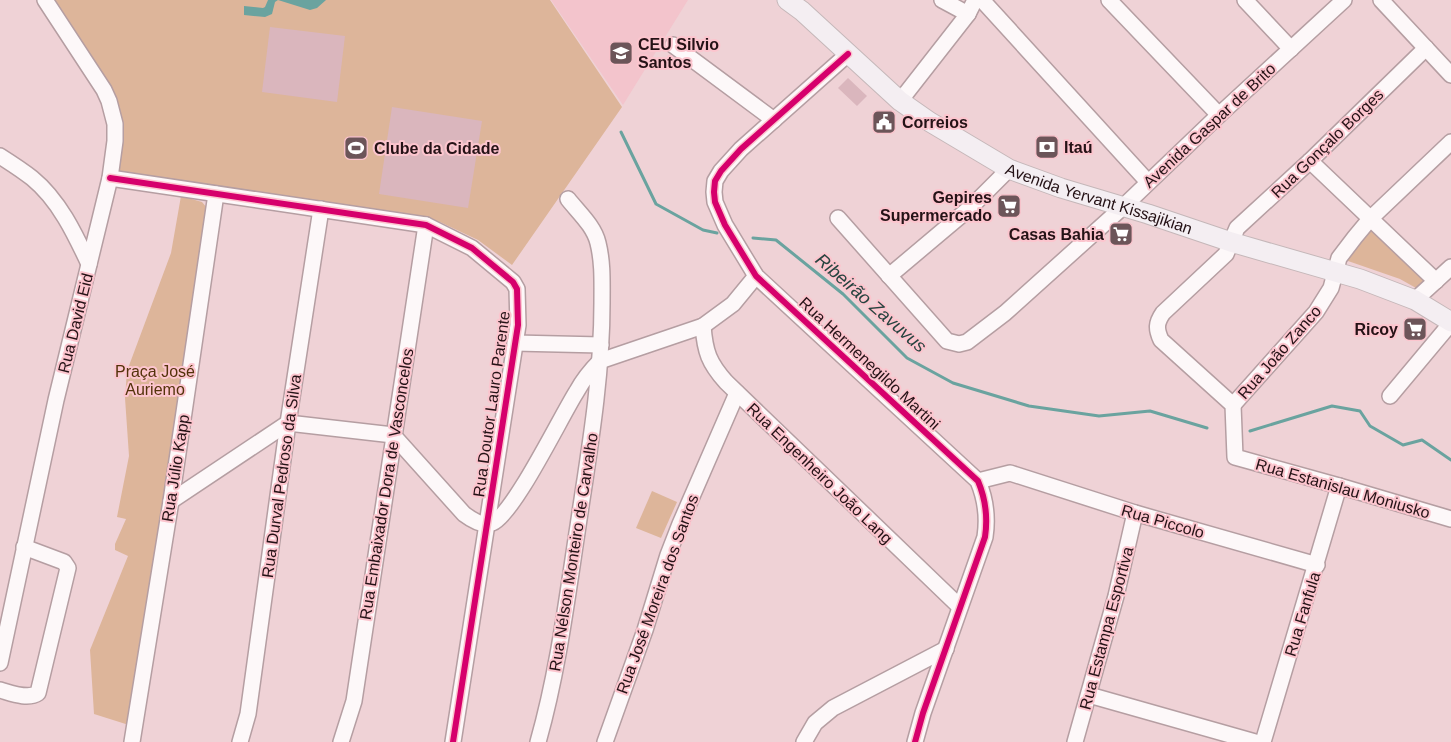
<svg xmlns="http://www.w3.org/2000/svg" width="1451" height="742" viewBox="0 0 1451 742" font-family="Arial,sans-serif">
<rect width="100%" height="100%" fill="#efd2d6"/>
<!-- built -->
<path fill="#f3c4cc" d="M 551,0 L 688,0 L 623,105 Z"/>
<!-- green -->
<g fill="#ddb59a">
<path d="M 39,0 L 550,0 L 622,107 L 512,265 L 478,240 L 440,222 L 119,175 L 118,120 Z"/>
<path d="M 181,196 L 202,202 L 207,208 L 132,726 L 94,714 L 90,650 L 128,556 L 115,550 L 115,544 L 126,519 L 117,517 L 129,456 L 125,398 L 127,371 L 171,253 Z"/>
<path d="M 1372,228 L 1425,279 L 1416,288 L 1400,279 L 1348,261 L 1347,258 Z"/>
<path d="M 652,491 L 677,502 L 661,538 L 636,528 Z"/>
</g>
<!-- water -->
<path fill="#6aa39f" d="M 268,0 L 326,0 L 317,8 L 310,10 L 278,0 L 275,2 L 272,14 L 265,17 L 244,15 L 244,6 L 263,8 L 265,7 Z"/>
<g fill="none" stroke-linecap="round" stroke-linejoin="round">
<!-- stream -->
<g stroke="#6aa39f" stroke-width="3">
<path d="M 621,132 L 656,204 L 703,230 L 717,233"/>
<path d="M 753,238 L 776,240 L 843,294 L 907,358 L 953,383 L 1029,406 L 1099,416 L 1150,411 L 1207,428"/>
<path d="M 1250,431 L 1332,406 L 1360,411 L 1370,426 L 1403,445 L 1422,440 L 1451,460"/>
</g>
</g>
<!-- building -->
<g fill="#dab6bd">
<path d="M 270,27 L 345,36 L 337,102 L 262,92 Z"/>
<path d="M 848,78 L 867,96 L 857,106 L 838,88 Z"/>
<path d="M 392,107 L 482,121 L 468,208 L 379,194 Z"/>
</g>
<g fill="none" stroke-linecap="round" stroke-linejoin="round">
<!-- minor casing -->
<g stroke="#b59ea2" stroke-width="18">
<g id="minor">
<path d="M 942,0 L 968,14"/>
<path d="M 982,0 L 1148,182"/>
<path d="M 1109,0 L 1219,115"/>
<path d="M 1245,0 L 1291,49"/>
<path d="M 1381,0 L 1451,75"/>
<path d="M 673,45 L 774,120"/>
<path d="M 1426,48 L 1310,161 L 1237,228 L 1226,254 L 1163,313 C 1156,323 1156,329 1161,340 L 1233,405 L 1235,457 L 1339,486 L 1451,519"/>
<path d="M 848,54 L 741,149 L 721,171 L 715,181 L 714,192 L 715,202 L 725,225 L 756,276 L 978,481 C 986,500 988,517 985,537 L 923,713 L 915,742"/>
<path d="M 900,101 L 968,14 L 975,0"/>
<path d="M 0,156 C 11,163 22,170 32,178 C 59,200 75,234 89,264"/>
<path d="M 1310,161 L 1436,281"/>
<path d="M 110,178 L 426,225 L 472,248 L 513,282 L 517,289 L 518,325 L 453,742"/>
<path d="M 838,218 L 947,341 L 959,344 L 967,342 L 1005,313 L 1124,206 L 1219,115 L 1344,0"/>
<path d="M 889,276 L 971,207 L 1009,169"/>
<path d="M 1415,300 L 1451,267"/>
<path d="M 703,326 C 705,352 709,363 726,382 L 960,607"/>
<path d="M 515,343 L 601,345"/>
<path d="M 1390,396 L 1451,323"/>
<path d="M 1233,405 L 1316,312 L 1331,288 L 1339,258 L 1355,237 L 1370,219 L 1451,142"/>
<path d="M 978,481 L 1010,473 L 1135,513 L 1317,565"/>
<path d="M 171,501 L 288,423 L 393,435 L 464,514 C 472,520 483,527 492,523 C 514,514 561,416 577,391 C 583,380 591,370 600,361 L 703,326 L 733,304 L 756,276"/>
<path d="M 0,663 L 56,400 L 110,178 L 115,141 L 115,124 L 109,101 L 104,90 L 45,0"/>
<path d="M 0,690 C 11,693 28,700 38,693 L 68,568 L 64,562 L 24,547"/>
<path d="M 1089,695 L 1255,742"/>
<path d="M 132,742 L 171,501 L 216,194"/>
<path d="M 240,742 L 248,714 L 288,423 L 321,209"/>
<path d="M 341,742 L 354,701 L 426,225"/>
<path d="M 538,742 C 558,672 567,598 578,526 C 589,452 602,378 602,303 C 602,283 603,263 598,243 C 594,226 579,213 568,199"/>
<path d="M 605,742 L 645,630 L 668,555 L 680,524 L 737,393"/>
<path d="M 804,742 L 815,723 L 833,708 L 946,649"/>
<path d="M 1075,742 L 1116,596 L 1135,513"/>
<path d="M 1263,742 L 1339,486"/>
</g>
</g>
<!-- major casing -->
<g stroke="#c5b7b9" stroke-width="21">
<g id="major">
<path id="s1" d="M 787,0 L 802,11 L 900,101 L 930,122 L 1009,169 L 1061,188 L 1148,214 L 1231,242 L 1360,279 L 1415,300 L 1451,322"/>
</g>
</g>
<!-- minor -->
<use href="#minor" stroke="#fdf8f9" stroke-width="15"/>
<!-- major -->
<use href="#major" stroke="#f4eef2" stroke-width="19"/>
<!-- cycleway casing -->
<g stroke="#fcc5ce" stroke-width="9">
<g id="cycleway">
<path d="M 848,54 L 741,149 L 721,171 L 715,181 L 714,192 L 715,202 L 725,225 L 756,276 L 978,481 C 986,500 988,517 985,537 L 923,713 L 915,742"/>
<path d="M 110,178 L 426,225 L 472,248 L 513,282 L 517,289 L 518,325 L 453,742"/>
</g>
</g>
<!-- cycleway -->
<use href="#cycleway" stroke="#d6006c" stroke-width="6"/>
</g>
<!-- icons -->
<defs>
<g id="school-square" transform="scale(1.25)"><rect x="-9" y="-9" width="18" height="18" rx="4" fill="#6c5559" stroke="#fcc5ce"/><path d="M0-5L7-2L0 1L-7-2ZM-4 1L0 2.5L4 1V4Q0 6-4 4Z" fill="#fff"/></g>
<g id="civic-square" transform="scale(1.25)"><rect x="-9" y="-9" width="18" height="18" rx="4" fill="#6c5559" stroke="#fcc5ce"/><path d="M-.6-6.5H3V-4.5H.6V-3L4-1V1h2V6H-6V1h2V-1L-.6-3ZM-1.2 2.5V6h2.4V2.5Z" fill="#fff"/></g>
<g id="bank-square" transform="scale(1.25)"><rect x="-9" y="-9" width="18" height="18" rx="4" fill="#6c5559" stroke="#fcc5ce"/><path d="M-6-4H6V4H-6ZM0-2.3a2.3 2.3 0 1 0 0 4.6a2.3 2.3 0 1 0 0-4.6Z" fill="#fff"/></g>
<g id="stadium-square" transform="scale(1.25)"><rect x="-9" y="-9" width="18" height="18" rx="4" fill="#6c5559" stroke="#fcc5ce"/><path d="M0-5a6.5 5 0 1 0 0 10a6.5 5 0 1 0 0-10ZM-3.5-1.8h7v3.6h-7Z" fill="#fff"/></g>
<g id="supermarket-square" transform="scale(1.25)"><rect x="-9" y="-9" width="18" height="18" rx="4" fill="#6c5559" stroke="#fcc5ce"/><path d="M-6-5.5h2.5l.6 2H6L4.5 2H-2.5L-4.4-4H-6ZM-1.5 3.2a1.3 1.3 0 1 0 .1 0ZM3 3.2a1.3 1.3 0 1 0 .1 0Z" fill="#fff"/></g>
</defs>
<g fill-rule="evenodd">
<use href="#school-square" x="621" y="53"/>
<use href="#civic-square" x="884" y="122"/>
<use href="#bank-square" x="1047" y="147"/>
<use href="#stadium-square" x="356" y="148"/>
<use href="#supermarket-square" x="1009" y="206"/>
<use href="#supermarket-square" x="1121" y="234"/>
<use href="#supermarket-square" x="1415" y="329"/>
</g>
<g text-anchor="middle" stroke-width="4" stroke-linejoin="round" paint-order="stroke">
<!-- poi labels -->
<g font-size="16" font-weight="bold" fill="#251216" stroke="#fcc5ce" text-anchor="start">
<text x="638" y="50">CEU Silvio<tspan x="638" dy="18">Santos</tspan></text>
<text x="902" y="128">Correios</text>
<text x="1064" y="153">Itaú</text>
<text x="374" y="154">Clube da Cidade</text>
<text x="992" y="203" text-anchor="end">Gepires<tspan x="992" dy="18">Supermercado</tspan></text>
<text x="1104" y="240" text-anchor="end">Casas Bahia</text>
<text x="1398" y="335" text-anchor="end">Ricoy</text>
</g>
<!-- street labels -->
<g font-size="16" fill="#251216" stroke="#fcc5ce">
<text transform="translate(1209 125) rotate(-43)" y="6">Avenida Gaspar de Brito</text>
<text transform="translate(1327 143) rotate(-44)" y="6">Rua Gonçalo Borges</text>
<text dy="6" stroke="none"><textPath href="#s1" startOffset="375">Avenida Yervant Kissajikian</textPath></text>
<text transform="translate(75 323) rotate(-76)" y="6">Rua David Eid</text>
<text transform="translate(1279 352) rotate(-49)" y="6">Rua João Zanco</text>
<text transform="translate(870 363) rotate(43)" y="6">Rua Hermenegildo Martini</text>
<text transform="translate(491 404) rotate(-82)" y="6">Rua Doutor Lauro Parente</text>
<text transform="translate(175 468) rotate(-81)" y="6">Rua Júlio Kapp</text>
<text transform="translate(820 473) rotate(44)" y="6">Rua Engenheiro João Lang</text>
<text transform="translate(281 476) rotate(-82)" y="6">Rua Durval Pedroso da Silva</text>
<text transform="translate(386 484) rotate(-81)" y="6">Rua Embaixador Dora de Vasconcelos</text>
<text transform="translate(1343 488) rotate(16)" y="6">Rua Estanislau Moniusko</text>
<text transform="translate(1163 521) rotate(16)" y="6">Rua Piccolo</text>
<text transform="translate(573 552) rotate(-81)" y="6">Rua Nélson Monteiro de Carvalho</text>
<text transform="translate(657 594) rotate(-70)" y="6">Rua José Moreira dos Santos</text>
<text transform="translate(1302 614) rotate(-73)" y="6">Rua Fanfula</text>
<text transform="translate(1106 628) rotate(-75)" y="6">Rua Estampa Esportiva</text>
</g>
<!-- park labels -->
<g font-size="16" fill="#53320a" stroke="#fcc5ce">
<text x="155" y="377">Praça José<tspan x="155" dy="18">Auriemo</tspan></text>
</g>
<!-- water labels -->
<g font-size="18" font-style="italic" fill="#26433f" stroke="#fcc5ce">
<text transform="translate(871 303) rotate(41)" y="6">Ribeirão Zavuvus</text>
</g>
</g>
</svg>
